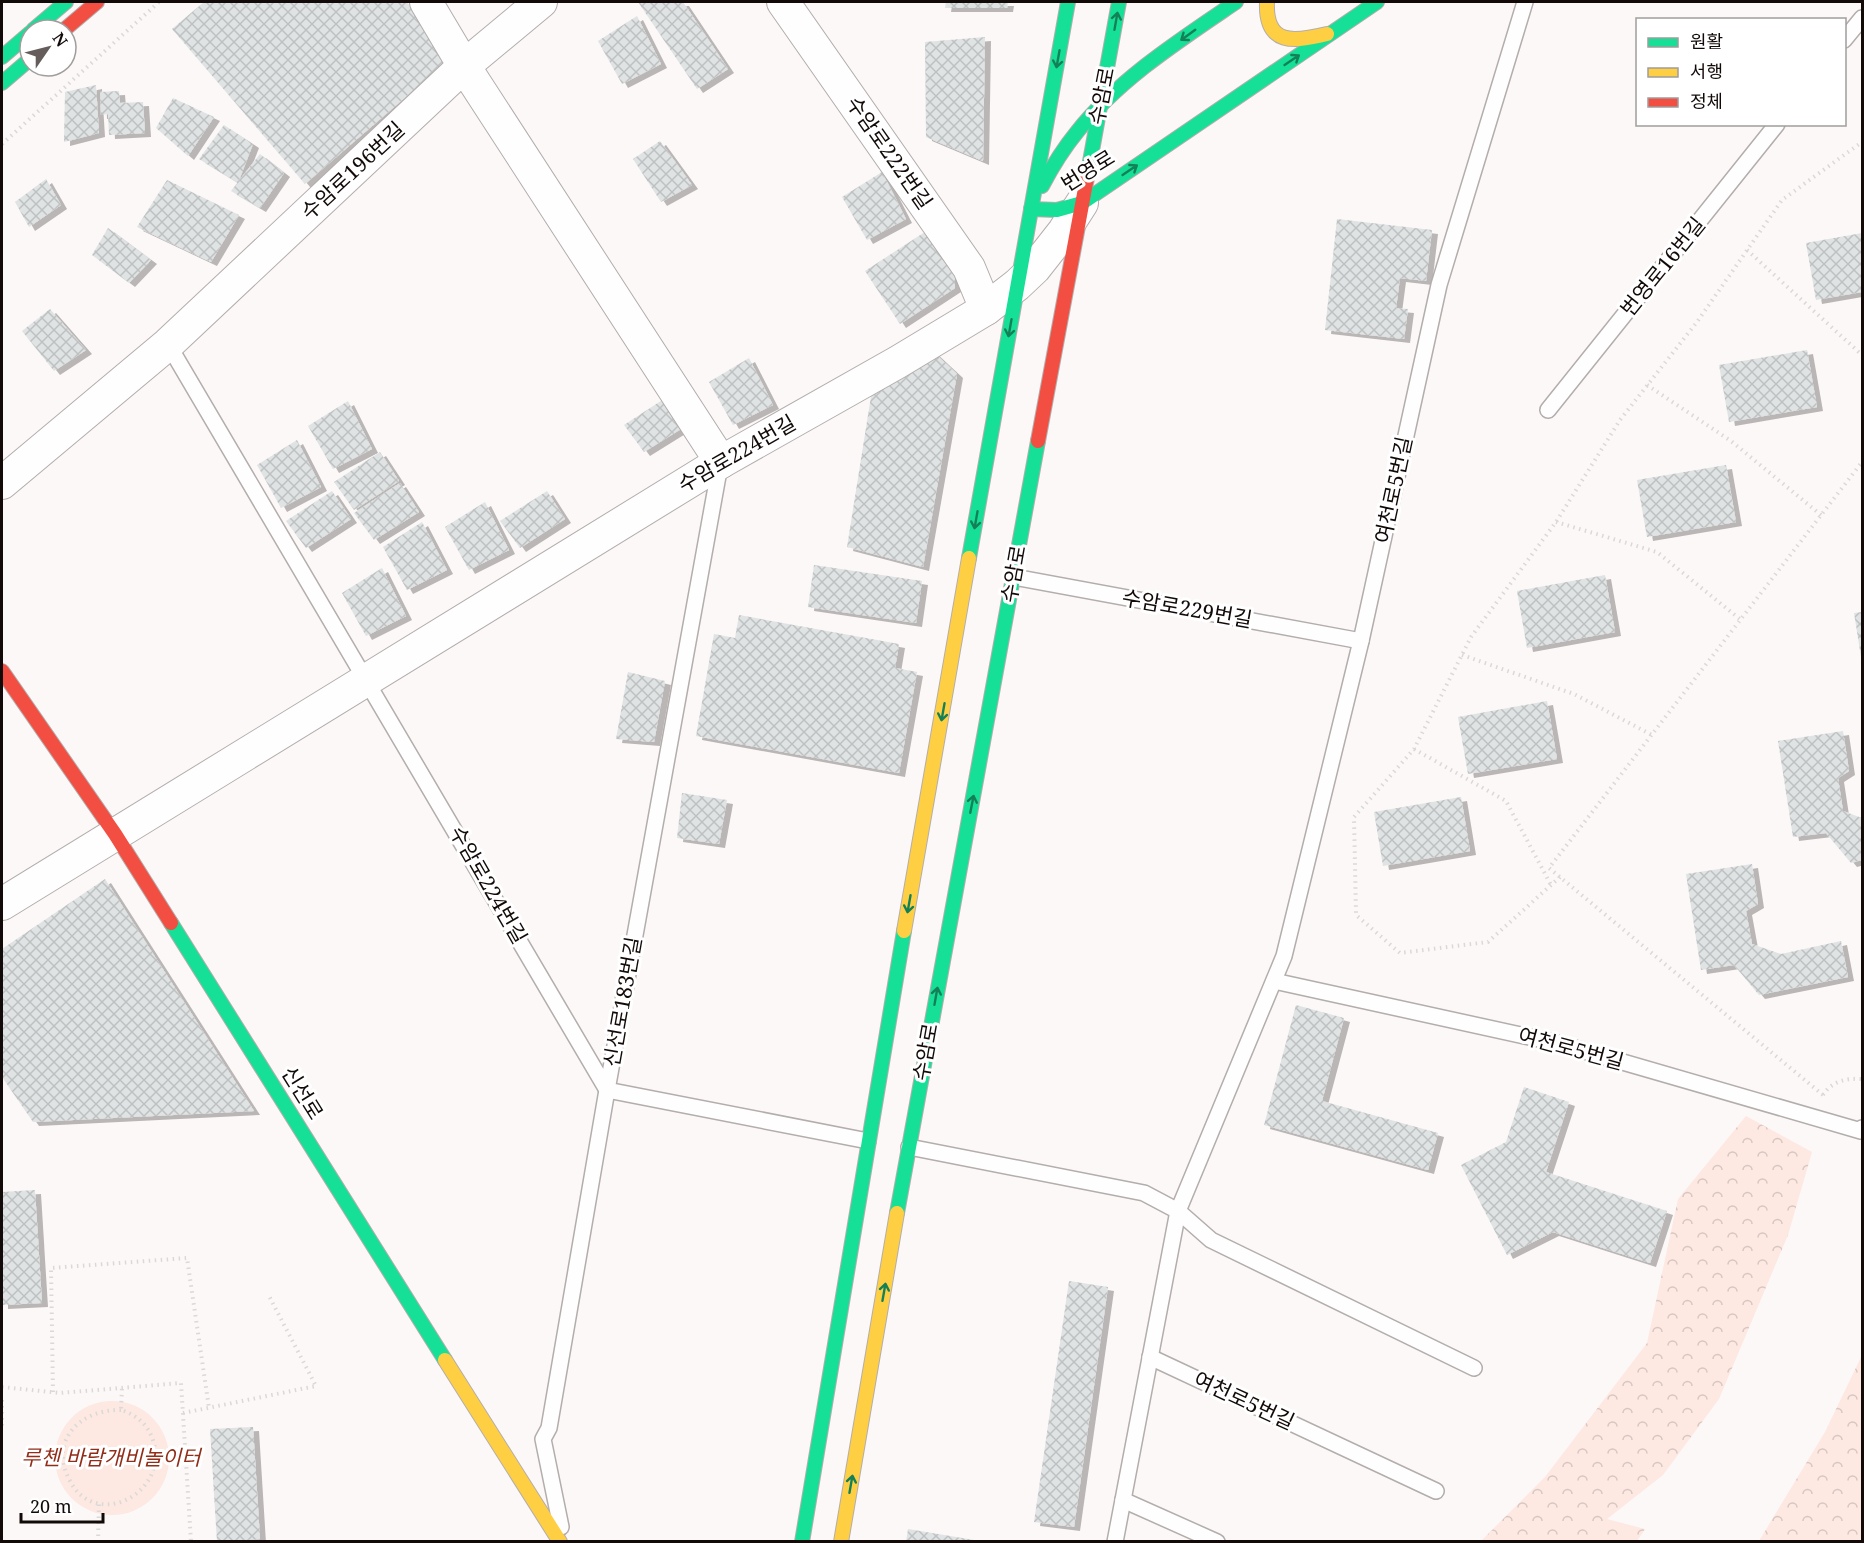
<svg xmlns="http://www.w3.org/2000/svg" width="1864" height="1543" viewBox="0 0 1864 1543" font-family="'Noto Serif','Noto Sans KR',serif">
<defs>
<pattern id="forest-crowns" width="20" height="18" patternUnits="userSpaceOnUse" patternTransform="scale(1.5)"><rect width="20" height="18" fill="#fde8e2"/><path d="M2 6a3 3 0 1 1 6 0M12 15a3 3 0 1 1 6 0" fill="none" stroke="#d8c6c0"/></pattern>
<pattern id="building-cross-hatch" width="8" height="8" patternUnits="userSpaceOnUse" patternTransform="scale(1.5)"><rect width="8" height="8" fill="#dfe3e3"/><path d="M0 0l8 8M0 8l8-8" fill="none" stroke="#bec1c1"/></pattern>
<filter id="shadow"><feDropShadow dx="6" dy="4" stdDeviation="0" flood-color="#0004"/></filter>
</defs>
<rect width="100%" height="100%" fill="#fcf8f7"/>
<!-- forest -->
<g fill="url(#forest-crowns)">
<path d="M 1746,1116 L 1812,1152 L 1788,1235 L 1719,1399 L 1663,1475 L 1607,1519 L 1645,1529 L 1637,1541 L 1481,1541 L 1545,1477 L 1647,1343 L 1678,1199 Z"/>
<path d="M 1862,1355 L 1862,1541 L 1759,1541 L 1825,1432 Z"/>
</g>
<!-- park -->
<circle fill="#fde8e2" cx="112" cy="1458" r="57"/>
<!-- building -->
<g fill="url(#building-cross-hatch)" filter="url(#shadow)">
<path d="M 204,2 L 407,2 L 453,56 L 305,184 L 172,29 Z"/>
<path d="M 638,2 L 683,2 L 728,69 L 697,89 Z"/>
<path d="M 946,2 L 1008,2 L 1007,8 L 945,8 Z"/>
<path d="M 637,16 L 661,64 L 622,84 L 598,41 Z"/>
<path d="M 985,37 L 983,161 L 926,137 L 925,42 Z"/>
<path d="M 96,85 L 99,133 L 64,142 L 65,92 Z"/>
<path d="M 119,91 L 120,103 L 143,102 L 145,133 L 109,135 L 108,114 L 101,115 L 100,92 Z"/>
<path d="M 173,98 L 214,117 L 188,156 L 156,128 Z"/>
<path d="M 224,125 L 253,144 L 238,183 L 199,159 Z"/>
<path d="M 660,141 L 692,185 L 661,202 L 633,159 Z"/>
<path d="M 260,154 L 284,173 L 260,208 L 231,191 Z"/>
<path d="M 882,172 L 906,219 L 867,240 L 842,197 Z"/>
<path d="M 46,179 L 61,205 L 29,227 L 15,202 Z"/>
<path d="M 167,180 L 239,215 L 211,262 L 137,227 Z"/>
<path d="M 1337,219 L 1432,230 L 1426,281 L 1400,278 L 1396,308 L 1408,309 L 1404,339 L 1325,330 Z"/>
<path d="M 108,228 L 151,260 L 129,283 L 92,255 Z"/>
<path d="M 931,228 L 955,265 L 955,288 L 900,324 L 865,271 Z"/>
<path d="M 1862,233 L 1862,292 L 1816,300 L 1806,243 Z"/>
<path d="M 50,309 L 86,350 L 54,371 L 22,331 Z"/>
<path d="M 929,348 L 957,374 L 923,567 L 847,547 L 873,384 Z"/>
<path d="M 1807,350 L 1817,407 L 1729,422 L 1719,365 Z"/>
<path d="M 749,358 L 773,405 L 733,425 L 709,382 Z"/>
<path d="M 670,395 L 689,424 L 644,452 L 624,425 Z"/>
<path d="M 348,401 L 372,449 L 333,469 L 308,426 Z"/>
<path d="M 297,440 L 321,487 L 281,508 L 257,465 Z"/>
<path d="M 380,452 L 399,481 L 354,510 L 334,482 Z"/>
<path d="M 1726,465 L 1736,522 L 1647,537 L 1637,480 Z"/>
<path d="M 400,483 L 419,512 L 374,540 L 354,513 Z"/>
<path d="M 332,491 L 351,519 L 306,548 L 286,521 Z"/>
<path d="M 547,491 L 565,519 L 520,548 L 500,521 Z"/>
<path d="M 485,502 L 509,550 L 469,570 L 445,527 Z"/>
<path d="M 422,522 L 447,570 L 407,590 L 383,547 Z"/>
<path d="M 814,565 L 922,581 L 916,623 L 808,607 Z"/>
<path d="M 382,568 L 406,616 L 366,636 L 342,593 Z"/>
<path d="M 1605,575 L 1615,632 L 1527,648 L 1517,591 Z"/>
<path d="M 1862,612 L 1862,657 L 1861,657 L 1854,613 Z"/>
<path d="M 739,615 L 899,644 L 895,668 L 917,672 L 899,773 L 696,736 L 714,634 L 735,638 Z"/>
<path d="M 628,672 L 665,681 L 654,742 L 616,739 Z"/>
<path d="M 1547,701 L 1557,759 L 1468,774 L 1458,717 Z"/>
<path d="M 1843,731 L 1849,771 L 1838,778 L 1843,811 L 1862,818 L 1862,860 L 1851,863 L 1826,833 L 1793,837 L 1778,741 Z"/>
<path d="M 682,793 L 727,800 L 719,844 L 677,838 Z"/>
<path d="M 1461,797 L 1470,851 L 1383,866 L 1374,812 Z"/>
<path d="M 1752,864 L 1758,904 L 1746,911 L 1752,944 L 1781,954 L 1841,941 L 1848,977 L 1759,995 L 1734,965 L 1701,970 L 1686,874 Z"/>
<path d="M 105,879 L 254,1111 L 33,1122 L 2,1077 L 2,949 Z"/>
<path d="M 1296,1005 L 1344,1018 L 1322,1101 L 1438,1133 L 1428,1170 L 1264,1125 Z"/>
<path d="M 1524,1087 L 1569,1102 L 1546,1172 L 1667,1211 L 1650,1263 L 1553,1232 L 1507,1255 L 1461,1165 L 1506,1142 Z"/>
<path d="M 35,1190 L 42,1303 L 2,1305 L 2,1192 Z"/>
<path d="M 1069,1281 L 1108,1287 L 1074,1527 L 1034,1522 Z"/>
<path d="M 253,1427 L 260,1539 L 217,1542 L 210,1429 Z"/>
<path d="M 908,1529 L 974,1540 L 974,1542 L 906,1542 Z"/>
</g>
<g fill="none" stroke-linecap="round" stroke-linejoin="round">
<!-- lane casing -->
<g stroke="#b3adac" stroke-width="18">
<g id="lane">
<path d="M 1844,40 L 1862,18"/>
<path d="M 168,344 L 607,1090 L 868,1141"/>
<path d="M 1548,410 L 1777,124"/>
<path d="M 1014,577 L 1361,641"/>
<path d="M 1274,981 L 1557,1043 L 1861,1131 L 1862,1128"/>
<path d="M 909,1147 L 1144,1193 L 1178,1211 L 1211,1240 L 1474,1368"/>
<path d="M 1150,1357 L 1436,1491"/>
<path d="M 1123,1500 L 1217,1542"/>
<path d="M 561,1527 L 543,1439 L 549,1428 L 607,1090 L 720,465"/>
<path d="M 1115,1542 L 1178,1211 L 1284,956 L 1361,641 L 1439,285 L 1525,2"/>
</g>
</g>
<!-- street casing -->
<g stroke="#b3adac" stroke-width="34">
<g id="street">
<path d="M 426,2 L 464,66 L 721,462"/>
<path d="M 783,2 L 969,268 L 986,309"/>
<path d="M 2,483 L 168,344 L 464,66 L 541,2"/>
<path d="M 2,904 L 721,462 L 898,362 L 986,309 L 1017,285 L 1035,268 L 1064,231 L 1082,203"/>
</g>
</g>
<!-- fast casing -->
<g stroke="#b3adac" stroke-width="16">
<g id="fast">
<path d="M 33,30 L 66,2"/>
<path d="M 2,57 L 30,33"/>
<path d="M 2,83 L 30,59"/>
<path d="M 1089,167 L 1119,2"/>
<path d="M 1042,186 C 1052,167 1063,149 1077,132 C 1119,79 1180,40 1236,2"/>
<path d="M 1031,209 L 1057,210 L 1082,203 L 1377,2"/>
<path d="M 969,558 L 1068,2"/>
<path d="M 171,923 L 445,1360"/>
<path d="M 897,1213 L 1038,441"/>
<path d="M 802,1542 L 904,931"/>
</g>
</g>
<!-- slow casing -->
<g stroke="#b3adac" stroke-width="16">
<g id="slow">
<path d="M 1267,2 C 1265,46 1294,42 1327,34"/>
<path d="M 904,931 L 969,558"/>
<path d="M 445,1360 L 560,1542"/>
<path d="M 841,1542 L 897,1213"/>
</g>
</g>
<!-- jam casing -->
<g stroke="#b3adac" stroke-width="16">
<g id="jam">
<path d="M 64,30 L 97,2"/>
<path d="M 1038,441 L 1089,167"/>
<path d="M 2,671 L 115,834 L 171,923"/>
</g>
</g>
<!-- path -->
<g stroke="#dad9d8" stroke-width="4" stroke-dasharray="1.5 4.5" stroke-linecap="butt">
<path d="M 2,144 L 159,2"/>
<path d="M 1747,250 L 1862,355"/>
<path d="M 1647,385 L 1731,441 L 1821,515"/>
<path d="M 1556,522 L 1657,552 L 1741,620"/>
<path d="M 1462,655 L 1574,694 L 1652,735"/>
<path d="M 1414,749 L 1506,801 L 1551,885"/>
<path d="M 1560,877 L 1488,942 L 1400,953 L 1356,915 L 1354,817 L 1414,749 L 1471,637 L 1556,522 L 1620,420 L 1697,322 L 1782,200 L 1862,142"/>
<path d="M 1823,1095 L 1549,868 L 1862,462"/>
<path d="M 1823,1095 C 1832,1081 1846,1078 1862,1079"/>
<path d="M 2,1387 L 60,1393 L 181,1383 L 191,1542"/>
<path d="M 53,1392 L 51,1268 L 187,1258 L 209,1408"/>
<path d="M 2,1400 L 2,1430"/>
<path d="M 121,1410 C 80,1409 48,1441 70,1481 C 96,1531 170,1493 153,1440 C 148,1425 137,1415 121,1410 L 122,1387"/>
<path d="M 183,1413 L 316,1386 L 269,1296"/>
<path d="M 98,1542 L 99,1503"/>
</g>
<!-- lane -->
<use href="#lane" stroke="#fffefe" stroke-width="15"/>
<!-- street -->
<use href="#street" stroke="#fffefe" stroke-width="32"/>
<!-- fast -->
<use href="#fast" stroke="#16e098" stroke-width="14"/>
<!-- slow -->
<use href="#slow" stroke="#ffcf43" stroke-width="14"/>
<!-- jam -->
<use href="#jam" stroke="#f24e42" stroke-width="14"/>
</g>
<!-- one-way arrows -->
<defs><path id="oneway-shaft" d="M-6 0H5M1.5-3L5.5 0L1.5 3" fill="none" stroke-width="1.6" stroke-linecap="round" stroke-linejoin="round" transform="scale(1.5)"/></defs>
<g stroke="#148057">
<use href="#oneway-shaft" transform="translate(1116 21) rotate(-80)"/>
<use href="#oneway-shaft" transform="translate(1188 35) rotate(144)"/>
<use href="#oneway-shaft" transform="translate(1058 59) rotate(100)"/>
<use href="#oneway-shaft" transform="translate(1292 60) rotate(-34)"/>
<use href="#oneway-shaft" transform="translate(1130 170) rotate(-34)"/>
<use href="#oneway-shaft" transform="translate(1010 328) rotate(100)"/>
<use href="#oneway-shaft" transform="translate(976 520) rotate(100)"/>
<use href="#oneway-shaft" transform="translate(943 712) rotate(100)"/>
<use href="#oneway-shaft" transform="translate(972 804) rotate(-79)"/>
<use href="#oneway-shaft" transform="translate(909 904) rotate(100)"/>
<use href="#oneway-shaft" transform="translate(936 996) rotate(-80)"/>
<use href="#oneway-shaft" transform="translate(884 1292) rotate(-80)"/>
<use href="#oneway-shaft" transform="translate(851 1484) rotate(-80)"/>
</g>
<g text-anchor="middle" stroke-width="6" stroke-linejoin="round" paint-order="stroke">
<!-- street labels -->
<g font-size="21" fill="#120a08" stroke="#fff">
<text transform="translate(1102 96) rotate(-79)" y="7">수암로</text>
<text transform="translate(889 153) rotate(55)" y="7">수암로222번길</text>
<text transform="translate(353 171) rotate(-43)" y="7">수암로196번길</text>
<text transform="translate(1088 171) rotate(-32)" y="7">번영로</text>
<text transform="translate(1663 267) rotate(-51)" y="7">번영로16번길</text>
<text transform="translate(737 454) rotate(-30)" y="7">수암로224번길</text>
<text transform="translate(1394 490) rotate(-78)" y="7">여천로5번길</text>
<text transform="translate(1014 574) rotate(-80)" y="7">수암로</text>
<text transform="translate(1187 609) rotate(10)" y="7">수암로229번길</text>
<text transform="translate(488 885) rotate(60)" y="7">수암로224번길</text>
<text transform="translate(623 1002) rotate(-80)" y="7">신선로183번길</text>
<text transform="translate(1571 1049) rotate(15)" y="7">여천로5번길</text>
<text transform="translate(926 1052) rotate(-80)" y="7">수암로</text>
<text transform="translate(302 1093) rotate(58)" y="7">신선로</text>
<text transform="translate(1244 1401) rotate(25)" y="7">여천로5번길</text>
</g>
<!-- park labels -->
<g font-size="21" font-style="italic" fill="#912d19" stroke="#fff">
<text x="111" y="1465">루첸 바람개비놀이터</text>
</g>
</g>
<!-- border -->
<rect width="1864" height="1543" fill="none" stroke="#120a08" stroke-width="6"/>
<!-- legend -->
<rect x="1636" y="18" width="210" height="108" fill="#ffffff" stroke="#a09d9c" stroke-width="1.5"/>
<rect x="1648" y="38" width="30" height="9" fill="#16e098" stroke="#a09d9c" stroke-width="1.5"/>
<text x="1690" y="48" font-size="18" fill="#120a08">원활</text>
<rect x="1648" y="68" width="30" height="9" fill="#ffcf43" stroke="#a09d9c" stroke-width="1.5"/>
<text x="1690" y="78" font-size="18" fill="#120a08">서행</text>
<rect x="1648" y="98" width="30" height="9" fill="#f24e42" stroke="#a09d9c" stroke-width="1.5"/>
<text x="1690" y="108" font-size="18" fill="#120a08">정체</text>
<!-- north arrow -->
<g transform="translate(48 48) rotate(55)"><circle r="28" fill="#ffffff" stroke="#a09d9c" stroke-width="1.5"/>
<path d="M0-4.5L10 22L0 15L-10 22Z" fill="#645d5c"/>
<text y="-9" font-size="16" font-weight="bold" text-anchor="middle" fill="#120a08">N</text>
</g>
<!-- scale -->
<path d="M21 1513v9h82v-9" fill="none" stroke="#120a08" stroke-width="3"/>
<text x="30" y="1513" font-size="18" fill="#120a08" stroke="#ffffff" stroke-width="4.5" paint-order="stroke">20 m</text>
</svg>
